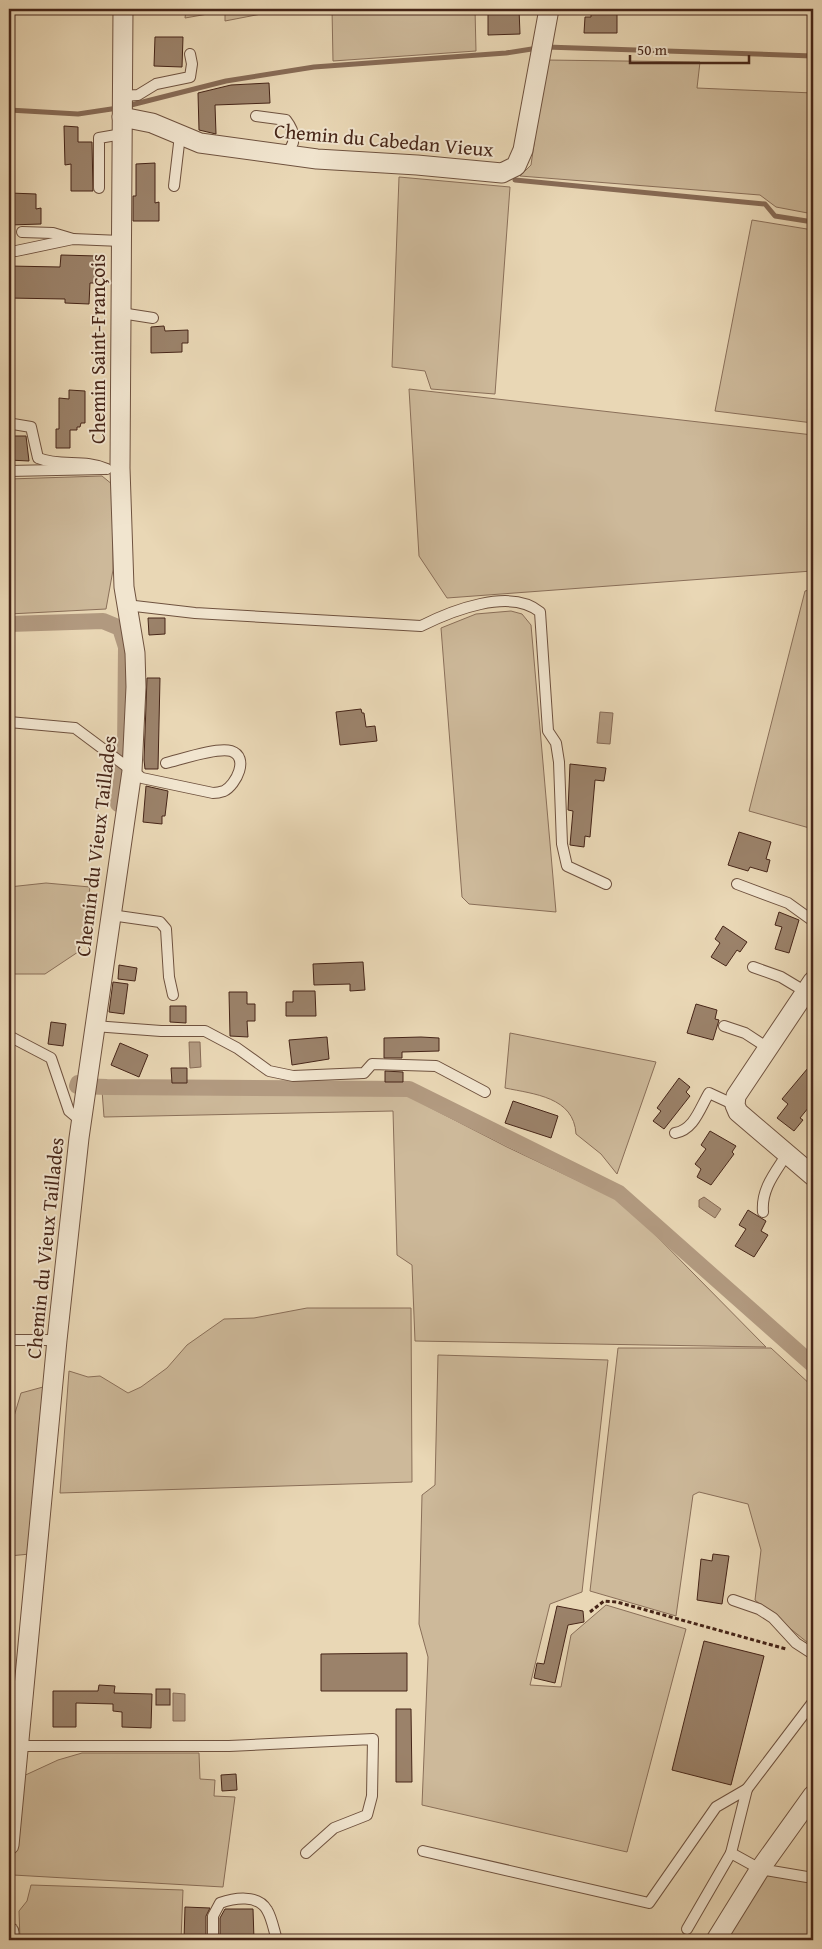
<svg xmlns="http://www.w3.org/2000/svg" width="822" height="1949" viewBox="0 0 822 1949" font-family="'Gentium Book Plus',serif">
<rect width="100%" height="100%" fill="#e9d7b5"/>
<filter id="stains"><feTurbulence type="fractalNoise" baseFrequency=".004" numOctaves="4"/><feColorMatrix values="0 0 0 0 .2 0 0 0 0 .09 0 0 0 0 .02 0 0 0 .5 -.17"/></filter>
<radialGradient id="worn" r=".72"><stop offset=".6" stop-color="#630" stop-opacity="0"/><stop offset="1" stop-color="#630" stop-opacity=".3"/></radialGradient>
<!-- green -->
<g fill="#cdb99a" stroke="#8a6f59">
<path d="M 186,9 L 287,9 L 225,21 L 225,11 L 185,18 Z"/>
<path d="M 332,9 L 475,9 L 476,51 L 333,61 Z"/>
<path d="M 546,60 L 700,62 L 697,88 L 813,93 L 813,214 L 776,207 L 760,195 L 520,176 L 531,165 Z"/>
<path d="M 399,177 L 510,187 L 495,394 L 431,389 L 425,371 L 392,367 Z"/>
<path d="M 752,220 L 813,230 L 813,423 L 715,411 Z"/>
<path d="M 409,389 L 813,435 L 812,571 L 447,598 L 419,556 Z"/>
<path d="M 102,476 L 113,485 L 113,570 L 106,609 L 9,614 L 9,479 Z"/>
<path d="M 813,589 L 813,829 L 749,811 L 805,591 Z"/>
<path d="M 511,611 L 522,614 L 531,625 L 556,912 L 469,904 L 462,897 L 441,628 L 476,614 Z"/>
<path d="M 46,883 L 90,887 L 81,950 L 45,974 L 9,974 L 9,887 Z"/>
<path d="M 510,1033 L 656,1062 L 617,1174 L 601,1154 L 576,1134 C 574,1097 534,1094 505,1088 Z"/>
<path d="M 102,1090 L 404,1094 L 507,1147 L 623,1202 L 766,1347 L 415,1341 L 412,1265 L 397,1255 L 393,1111 L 104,1117 Z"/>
<path d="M 307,1308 L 411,1308 L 412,1482 L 60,1493 L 69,1371 L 88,1377 L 100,1376 L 128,1393 L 141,1387 L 167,1368 L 187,1345 L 224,1319 L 254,1318 Z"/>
<path d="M 618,1348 L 771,1348 L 813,1387 L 813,1647 L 755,1600 L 761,1550 L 748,1504 L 699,1492 L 693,1495 L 676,1616 L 590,1591 Z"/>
<path d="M 438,1355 L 608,1360 L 582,1592 L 550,1604 L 530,1685 L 561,1687 L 571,1635 L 606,1605 L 686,1629 L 627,1852 L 422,1805 L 428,1657 L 419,1624 L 422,1495 L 435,1485 Z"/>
<path d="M 43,1387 L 30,1554 L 9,1556 L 9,1433 L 21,1393 Z"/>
<path d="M 82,1753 L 199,1753 L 200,1779 L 215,1780 L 214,1796 L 235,1797 L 223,1887 L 13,1875 L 19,1778 L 58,1760 Z"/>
<path d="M 763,1875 L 813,1882 L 813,1940 L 724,1940 Z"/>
<path d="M 31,1885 L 183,1890 L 181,1940 L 20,1940 L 19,1911 L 27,1901 Z"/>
</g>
<!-- water -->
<g fill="#b29a80" stroke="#876b56">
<path d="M 600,712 L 613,713 L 610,744 L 597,743 Z"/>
<path d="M 189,1042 L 200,1042 L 201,1067 L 190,1068 Z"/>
<path d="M 704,1197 L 721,1209 L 715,1218 L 699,1207 L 699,1200 Z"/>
<path d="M 173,1693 L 185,1694 L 185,1721 L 173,1721 Z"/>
</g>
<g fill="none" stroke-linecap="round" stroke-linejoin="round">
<!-- stream -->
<g stroke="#876b56" stroke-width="5">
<path d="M 546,47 L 813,56"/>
<path d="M 127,106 L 226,81 L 314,67 L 506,53 L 538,48"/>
<path d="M 9,110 L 78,114 L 118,108"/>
<path d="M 515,180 L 765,204 L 775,216 L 813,222"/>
</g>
<!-- canal -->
<g stroke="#b29a80" stroke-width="16">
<path d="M 9,624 L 103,621 L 120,628 L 126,647 L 125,752 L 118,804"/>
<path d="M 78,1083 L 77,1086 L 107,1087 L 409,1089 L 619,1193 L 813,1365"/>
</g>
</g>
<!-- building -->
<g fill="#9b826a" stroke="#462518">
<path d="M 488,9 L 519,9 L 520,34 L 488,35 Z"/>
<path d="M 591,9 L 617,9 L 617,33 L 584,33 L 585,17 L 591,17 Z"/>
<path d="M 155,37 L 183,37 L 182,67 L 154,66 Z"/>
<path d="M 269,83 L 270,103 L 215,105 L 216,134 L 199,130 L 198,93 L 231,85 Z"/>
<path d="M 64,126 L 78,127 L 78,142 L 92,142 L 93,191 L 71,191 L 71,164 L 65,165 Z"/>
<path d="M 155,163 L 155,203 L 159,202 L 159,221 L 133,221 L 133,196 L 136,196 L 136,164 Z"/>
<path d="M 10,193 L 36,194 L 36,209 L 41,208 L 41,224 L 9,225 Z"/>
<path d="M 61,255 L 97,256 L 96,283 L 90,283 L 89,304 L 65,303 L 65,299 L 9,298 L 9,266 L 60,267 Z"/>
<path d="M 164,326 L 165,331 L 188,330 L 188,343 L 182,343 L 182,352 L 151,353 L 151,327 Z"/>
<path d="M 69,390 L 85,391 L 85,423 L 81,423 L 80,427 L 77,427 L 77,430 L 70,430 L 70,448 L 56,448 L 56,429 L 59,429 L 59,398 L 69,399 Z"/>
<path d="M 9,436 L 26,436 L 29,461 L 9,460 Z"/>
<path d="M 148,618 L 165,618 L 165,634 L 149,635 Z"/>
<path d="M 147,678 L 160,678 L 158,769 L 145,769 L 144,760 Z"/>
<path d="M 361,709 L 362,713 L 364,713 L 366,727 L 375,726 L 377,741 L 340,745 L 336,712 Z"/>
<path d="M 570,764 L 606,768 L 604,781 L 595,780 L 590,837 L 585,836 L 584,847 L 570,845 L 573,811 L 568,810 Z"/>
<path d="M 146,786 L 168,791 L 165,816 L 162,816 L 162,824 L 143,822 Z"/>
<path d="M 739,832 L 771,842 L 766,859 L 770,860 L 767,872 L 750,867 L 748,871 L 728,865 Z"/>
<path d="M 779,912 L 799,920 L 789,953 L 775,949 L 782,927 L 775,925 Z"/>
<path d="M 723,926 L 747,942 L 740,952 L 737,950 L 726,966 L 711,957 L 720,943 L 715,939 Z"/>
<path d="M 363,962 L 365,990 L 350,991 L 350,984 L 314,985 L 313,964 Z"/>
<path d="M 119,965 L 137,968 L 135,981 L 118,979 Z"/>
<path d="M 113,982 L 128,984 L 124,1014 L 109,1012 Z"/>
<path d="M 293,991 L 315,991 L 316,1016 L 286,1016 L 286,1002 L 293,1002 Z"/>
<path d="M 229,992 L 247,992 L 247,1004 L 255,1004 L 255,1021 L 247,1021 L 248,1037 L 230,1036 Z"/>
<path d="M 696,1004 L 717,1010 L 715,1019 L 719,1020 L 713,1040 L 687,1033 Z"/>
<path d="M 170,1006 L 186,1006 L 186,1023 L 170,1022 Z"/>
<path d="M 51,1022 L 66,1024 L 63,1046 L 48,1044 Z"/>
<path d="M 327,1037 L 329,1059 L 292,1065 L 289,1040 Z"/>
<path d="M 421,1037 L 439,1038 L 439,1051 L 402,1052 L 402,1058 L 384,1058 L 384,1038 Z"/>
<path d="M 120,1043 L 148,1055 L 139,1077 L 111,1065 Z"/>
<path d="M 813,1062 L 813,1102 L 800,1118 L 803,1120 L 794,1131 L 777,1118 L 788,1104 L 782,1099 Z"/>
<path d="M 171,1068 L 187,1068 L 187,1083 L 172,1083 Z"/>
<path d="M 385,1071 L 403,1072 L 403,1082 L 385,1082 Z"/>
<path d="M 679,1078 L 690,1087 L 686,1092 L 690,1096 L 664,1129 L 653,1121 L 661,1111 L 657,1108 Z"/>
<path d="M 513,1101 L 558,1116 L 551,1138 L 505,1123 Z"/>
<path d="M 710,1131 L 736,1146 L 732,1152 L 734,1154 L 711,1185 L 697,1177 L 701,1169 L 695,1164 L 706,1149 L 701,1145 Z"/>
<path d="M 748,1210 L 766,1221 L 761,1231 L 768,1235 L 754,1257 L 735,1246 L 746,1229 L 739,1225 Z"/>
<path d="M 713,1554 L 729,1556 L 722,1604 L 697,1600 L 701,1559 L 712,1561 Z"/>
<path d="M 557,1606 L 583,1611 L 584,1622 L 568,1625 L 555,1683 L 534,1678 L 537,1663 L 544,1664 Z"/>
<path d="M 704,1641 L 764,1656 L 731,1785 L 672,1770 Z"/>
<path d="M 407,1653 L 407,1691 L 321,1691 L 321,1654 Z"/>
<path d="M 99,1685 L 115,1686 L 114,1693 L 152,1694 L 151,1728 L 122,1727 L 122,1712 L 113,1711 L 113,1704 L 76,1703 L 76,1727 L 53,1727 L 53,1691 L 98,1691 Z"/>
<rect x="156" y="1689" width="14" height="16"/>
<path d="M 396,1709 L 411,1709 L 412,1782 L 396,1782 Z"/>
<path d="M 236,1774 L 237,1790 L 222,1791 L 221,1775 Z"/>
<path d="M 185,1907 L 210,1908 L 206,1916 L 206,1940 L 184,1940 Z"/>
<path d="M 225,1909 L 253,1909 L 254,1940 L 220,1940 L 220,1918 Z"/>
</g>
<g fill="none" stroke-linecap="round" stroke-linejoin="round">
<!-- lane casing -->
<g stroke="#6f523f" stroke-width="12">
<g id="lane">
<path d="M 122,96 L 138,95 L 156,84 L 190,77 L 192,64 L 190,54"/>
<path d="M 256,116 L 286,120 C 296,133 297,144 284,155"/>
<path d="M 174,186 L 180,135"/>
<path d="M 99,188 L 99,138 L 122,134"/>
<path d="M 22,232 L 53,233 L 73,239"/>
<path d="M 16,251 L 73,239 L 121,241"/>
<path d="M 121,313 L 153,318"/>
<path d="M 13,424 L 31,427 L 38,458 C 60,467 85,459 107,469"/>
<path d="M 9,471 L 104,469"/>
<path d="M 126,605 L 195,613 L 421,626 C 451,611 510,587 540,612 L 548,731 L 556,743 L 559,762 L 562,844 L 567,866 L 606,884"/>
<path d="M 9,722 L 75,728 L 142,778 L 213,793 C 216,793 221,792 224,791 C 236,785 250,757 231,751 C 217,747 182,759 166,763"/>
<path d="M 737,884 L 788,903 L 813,921"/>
<path d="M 111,915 L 160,922 L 166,929 L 169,977 L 173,995"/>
<path d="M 753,967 L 781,977 L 806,992"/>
<path d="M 94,1026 L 161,1031 L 205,1031 L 237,1048 L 269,1071 L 293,1076 L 364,1073 L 372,1064 L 436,1066 L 485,1092"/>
<path d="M 724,1026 L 745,1033 L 768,1048"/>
<path d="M 9,1036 L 51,1058 L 69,1111 L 82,1122"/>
<path d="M 675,1133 C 694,1130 700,1108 709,1093 L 735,1105"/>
<path d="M 763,1212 C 761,1189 775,1173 787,1154"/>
<path d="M 9,1340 L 57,1340"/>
<path d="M 733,1600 L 759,1609 L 773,1618 L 796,1643 L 813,1654"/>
<path d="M 9,1706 L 22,1706"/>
<path d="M 18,1746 L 229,1746 L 373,1739 L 372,1796 L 367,1815 L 334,1828 L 306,1853"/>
<path d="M 747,1789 L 813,1702"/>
<path d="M 423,1851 L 649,1903 L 716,1807 L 747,1789 L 731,1853 L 760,1869 L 813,1878"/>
<path d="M 687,1929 L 731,1853"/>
<path d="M 213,1940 L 213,1916 L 220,1903 C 234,1898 258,1894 267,1910 C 272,1918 274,1931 277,1940"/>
</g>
</g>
<!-- street casing -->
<g stroke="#6f523f" stroke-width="21">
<g id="street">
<path d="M 122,117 L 152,123 L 200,143 L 317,159 L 417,165 L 502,173 L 516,166 L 523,150 L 549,9"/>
<path d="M 813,981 L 736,1096 L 735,1105 L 738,1112 L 813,1176"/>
<path d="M 9,1845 L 57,1340 L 79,1138 L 132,771 L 136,687 L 135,653 L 124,587 L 120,468 L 123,9"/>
<path d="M 9,1932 L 9,1940"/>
<path d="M 716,1940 L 760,1869 L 813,1795"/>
</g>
</g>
<!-- path -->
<path stroke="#462518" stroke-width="3" stroke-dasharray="4 2.5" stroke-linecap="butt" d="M 590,1612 L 604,1601 L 617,1602 L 786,1649"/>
<!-- lane -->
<use href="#lane" stroke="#f1e5cf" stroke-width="10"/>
<!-- street -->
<use href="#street" stroke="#f1e5cf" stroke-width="19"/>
</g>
<g text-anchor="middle" stroke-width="4" stroke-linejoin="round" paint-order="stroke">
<!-- street labels -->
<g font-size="20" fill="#462518" stroke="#f1e5cf">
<text transform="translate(384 140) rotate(5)" y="7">Chemin du Cabedan Vieux</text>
<text transform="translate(98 349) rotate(-90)" y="7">Chemin Saint-François</text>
<text transform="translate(96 846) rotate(-83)" y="7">Chemin du Vieux Taillades</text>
<text transform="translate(45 1248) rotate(-84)" y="7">Chemin du Vieux Taillades</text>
</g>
</g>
<!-- margin -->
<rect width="822" height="1949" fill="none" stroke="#e9d7b5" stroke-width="30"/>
<rect x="10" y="10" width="802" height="1929" fill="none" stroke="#462518" stroke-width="2.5"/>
<rect x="15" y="15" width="792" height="1919" fill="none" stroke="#462518"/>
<!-- scale -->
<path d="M630 55v8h119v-8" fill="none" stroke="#462518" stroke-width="2.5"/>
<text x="637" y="55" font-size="15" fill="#462518" stroke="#f1e5cf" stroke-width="4" paint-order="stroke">50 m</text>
<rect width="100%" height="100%" filter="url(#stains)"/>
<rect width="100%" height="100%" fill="url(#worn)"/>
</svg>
